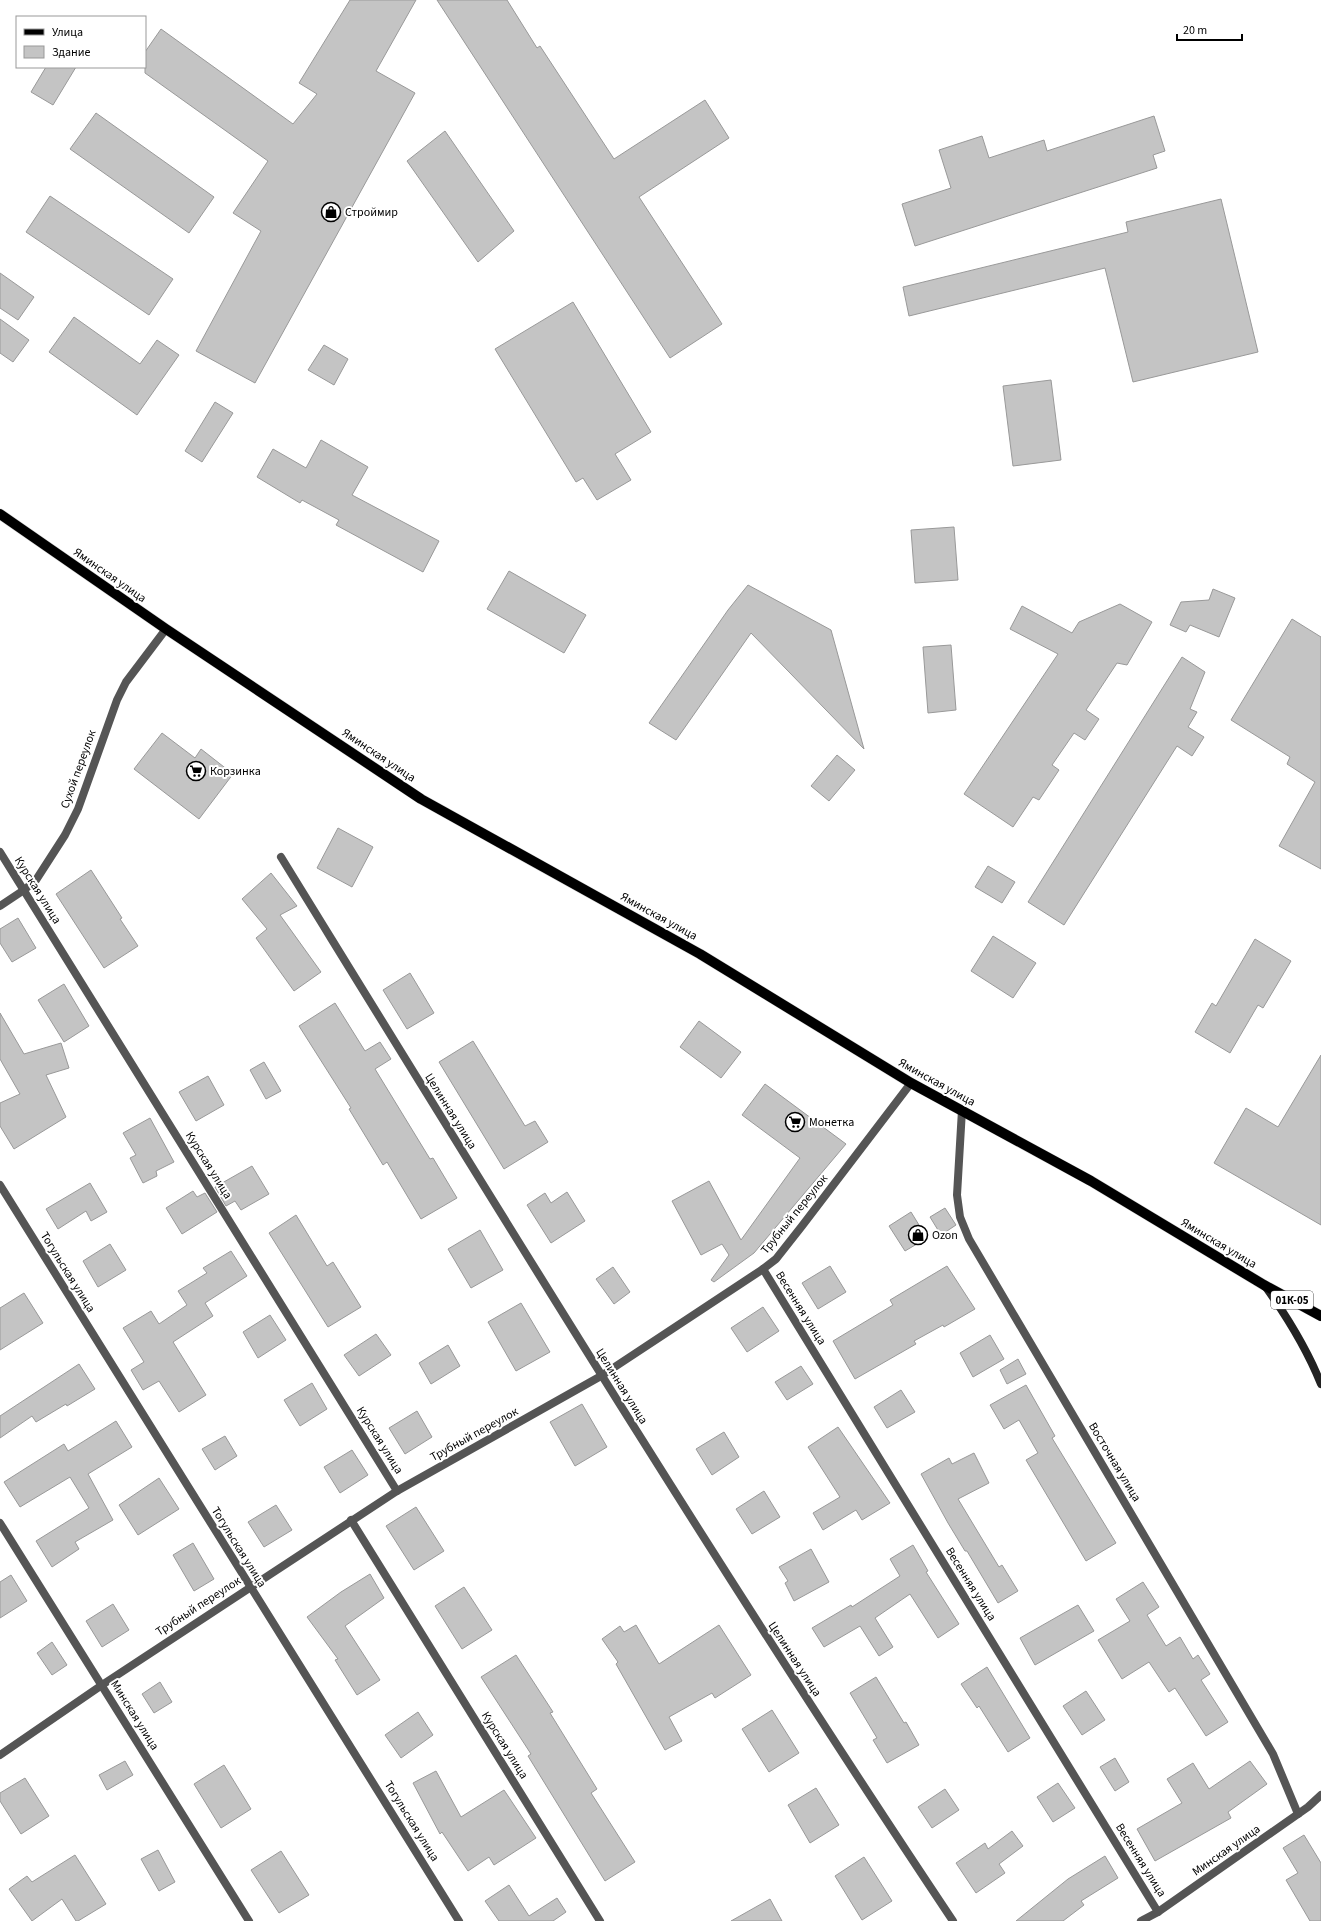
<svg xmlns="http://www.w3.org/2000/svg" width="1321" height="1921" viewBox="0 0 1321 1921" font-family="'Source Sans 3',sans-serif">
<rect width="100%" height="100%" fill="#fff"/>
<!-- building -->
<g fill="#c4c4c4" stroke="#999">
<path d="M 350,0 L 416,0 L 376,71 L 415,93 L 255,383 L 196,351 L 261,231 L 233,213 L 268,161 L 145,73 L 145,52 L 161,29 L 293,124 L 317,94 L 299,83 Z"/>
<path d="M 437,0 L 507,0 L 537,48 L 540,46 L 614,159 L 705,100 L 729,138 L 639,197 L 722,324 L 670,358 Z"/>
<path d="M 46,67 L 76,67 L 53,105 L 31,92 Z"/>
<path d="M 96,113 L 214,197 L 189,233 L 70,149 Z"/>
<path d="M 1154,116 L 1165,151 L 1153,155 L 1157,168 L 915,246 L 902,204 L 951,188 L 939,150 L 982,136 L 989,158 L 1044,140 L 1047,151 Z"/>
<path d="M 445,131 L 514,231 L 478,262 L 407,161 Z"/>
<path d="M 50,196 L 173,279 L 149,315 L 26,232 Z"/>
<path d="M 1221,199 L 1258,352 L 1133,382 L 1105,268 L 909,316 L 903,287 L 1128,232 L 1126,222 Z"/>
<path d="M 0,273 L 34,297 L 18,320 L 0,308 Z"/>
<path d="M 573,302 L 651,432 L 615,454 L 631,480 L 597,500 L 583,478 L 576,482 L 495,349 Z"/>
<path d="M 74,317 L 140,364 L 157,340 L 179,355 L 137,415 L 49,352 Z"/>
<path d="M 0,319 L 29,340 L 13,362 L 0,353 Z"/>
<path d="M 324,345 L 348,359 L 334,385 L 308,370 Z"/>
<path d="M 1051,380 L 1061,460 L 1013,466 L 1003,386 Z"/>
<path d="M 215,402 L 233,413 L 202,462 L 185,451 Z"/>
<path d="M 321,440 L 368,467 L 352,495 L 439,541 L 423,572 L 336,525 L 339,520 L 302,500 L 300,503 L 257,477 L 273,449 L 306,468 Z"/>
<path d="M 954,527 L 958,580 L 915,583 L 911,530 Z"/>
<path d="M 509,571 L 586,615 L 564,653 L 487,609 Z"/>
<path d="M 748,585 L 831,630 L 864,749 L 751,633 L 676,740 L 649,723 L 728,610 Z"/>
<path d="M 1213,589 L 1235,598 L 1219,637 L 1190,625 L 1186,632 L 1170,625 L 1181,602 L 1209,600 Z"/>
<path d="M 1120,604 L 1152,622 L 1127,665 L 1117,663 L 1086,710 L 1099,719 L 1085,740 L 1074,733 L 1052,765 L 1059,770 L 1039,800 L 1033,797 L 1013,827 L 964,794 L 1058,654 L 1010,629 L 1022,606 L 1072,633 L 1079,622 Z"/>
<path d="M 1292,619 L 1321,637 L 1321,869 L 1279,846 L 1315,782 L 1287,764 L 1290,757 L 1231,720 Z"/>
<path d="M 951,645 L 956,710 L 928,713 L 923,647 Z"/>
<path d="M 1182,657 L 1205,672 L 1190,709 L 1197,712 L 1188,727 L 1204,737 L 1192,756 L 1177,746 L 1064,925 L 1028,902 Z"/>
<path d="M 162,733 L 195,758 L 201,749 L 233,774 L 199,819 L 134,769 Z"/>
<path d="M 837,755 L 855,770 L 829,801 L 811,786 Z"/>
<path d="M 338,828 L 373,847 L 352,887 L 317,868 Z"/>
<path d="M 988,866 L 1015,882 L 1002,903 L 975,887 Z"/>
<path d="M 91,870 L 122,918 L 120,919 L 138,946 L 104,968 L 56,894 Z"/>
<path d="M 271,873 L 297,906 L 280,915 L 321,972 L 294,991 L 256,938 L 267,929 L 242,899 Z"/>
<path d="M 18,918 L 36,948 L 12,962 L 0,943 L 0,929 Z"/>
<path d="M 993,936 L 1036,963 L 1013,998 L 971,971 Z"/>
<path d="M 1255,939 L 1291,961 L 1263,1008 L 1258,1005 L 1230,1053 L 1195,1032 L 1212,1003 L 1216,1006 Z"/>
<path d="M 410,973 L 434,1013 L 407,1029 L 383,990 Z"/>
<path d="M 64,984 L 89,1026 L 64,1042 L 38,1000 Z"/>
<path d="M 335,1003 L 365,1051 L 380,1042 L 391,1059 L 375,1069 L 430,1159 L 433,1158 L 457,1198 L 421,1219 L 387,1162 L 383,1165 L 349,1109 L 351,1108 L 299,1026 Z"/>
<path d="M 0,1013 L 24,1054 L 61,1043 L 69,1068 L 46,1075 L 66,1117 L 14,1149 L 0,1126 L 0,1103 L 20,1094 L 0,1059 Z"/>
<path d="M 699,1021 L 741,1052 L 721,1078 L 680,1047 Z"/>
<path d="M 473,1041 L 525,1126 L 535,1121 L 548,1142 L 504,1169 L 439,1062 Z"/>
<path d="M 1321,1055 L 1321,1225 L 1214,1163 L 1246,1108 L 1278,1127 Z"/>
<path d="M 264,1062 L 281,1091 L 266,1099 L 250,1070 Z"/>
<path d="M 208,1076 L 224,1105 L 196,1121 L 179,1092 Z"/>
<path d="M 765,1084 L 846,1144 L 754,1253 L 714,1282 L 711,1280 L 729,1255 L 722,1244 L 701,1255 L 672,1201 L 709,1181 L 741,1240 L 800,1158 L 742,1115 Z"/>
<path d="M 150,1118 L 174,1162 L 156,1171 L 157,1176 L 143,1183 L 130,1158 L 136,1155 L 123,1133 Z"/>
<path d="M 252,1166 L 269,1194 L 241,1210 L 235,1201 L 226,1206 L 215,1187 Z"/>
<path d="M 90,1183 L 107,1212 L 91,1221 L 86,1211 L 58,1229 L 46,1209 Z"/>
<path d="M 193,1191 L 197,1197 L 205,1193 L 217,1212 L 182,1234 L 166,1208 Z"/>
<path d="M 567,1192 L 585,1221 L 551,1243 L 527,1205 L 545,1193 L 551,1203 Z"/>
<path d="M 945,1208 L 956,1225 L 941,1235 L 930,1217 Z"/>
<path d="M 911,1212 L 927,1238 L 905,1251 L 889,1226 Z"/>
<path d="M 296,1215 L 327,1266 L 333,1262 L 361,1307 L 328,1327 L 269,1233 Z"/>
<path d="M 480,1230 L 503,1270 L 471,1288 L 448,1249 Z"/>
<path d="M 110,1244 L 126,1270 L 98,1287 L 83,1261 Z"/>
<path d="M 231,1251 L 247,1276 L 205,1303 L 213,1316 L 173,1342 L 206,1395 L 179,1412 L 159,1381 L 143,1390 L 131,1370 L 144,1362 L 123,1328 L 151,1311 L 159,1324 L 187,1305 L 178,1291 L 207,1273 L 203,1268 Z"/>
<path d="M 830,1266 L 846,1292 L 818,1309 L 802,1283 Z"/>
<path d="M 947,1266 L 975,1309 L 944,1327 L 943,1325 L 914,1341 L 916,1344 L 855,1379 L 833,1341 L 893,1305 L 890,1300 Z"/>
<path d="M 613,1267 L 630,1292 L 614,1304 L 596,1279 Z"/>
<path d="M 24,1293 L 43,1323 L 0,1350 L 0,1308 Z"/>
<path d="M 521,1303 L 550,1352 L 516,1371 L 488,1322 Z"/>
<path d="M 763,1307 L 779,1331 L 747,1352 L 731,1328 Z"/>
<path d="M 270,1315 L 286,1340 L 258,1358 L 243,1332 Z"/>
<path d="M 376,1334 L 391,1355 L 359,1376 L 344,1355 Z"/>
<path d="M 990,1335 L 1004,1359 L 973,1377 L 960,1353 Z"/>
<path d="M 448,1345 L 460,1366 L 431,1384 L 419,1363 Z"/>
<path d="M 1018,1359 L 1026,1374 L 1007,1384 L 1000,1370 Z"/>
<path d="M 79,1364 L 95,1389 L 67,1406 L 66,1404 L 36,1422 L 32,1416 L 0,1438 L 0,1416 Z"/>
<path d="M 801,1366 L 813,1384 L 787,1400 L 775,1382 Z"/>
<path d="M 312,1383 L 327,1409 L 300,1426 L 284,1400 Z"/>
<path d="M 1026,1385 L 1055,1436 L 1052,1438 L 1116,1543 L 1086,1561 L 1026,1460 L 1038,1453 L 1019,1420 L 1004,1429 L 990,1405 Z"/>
<path d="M 901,1390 L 915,1412 L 887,1428 L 874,1407 Z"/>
<path d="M 582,1404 L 607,1447 L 575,1466 L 550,1422 Z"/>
<path d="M 417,1411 L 432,1437 L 405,1454 L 389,1428 Z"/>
<path d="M 116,1421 L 132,1447 L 88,1474 L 113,1520 L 75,1542 L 79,1549 L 52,1567 L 36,1541 L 89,1508 L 70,1477 L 20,1507 L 4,1482 L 64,1444 L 68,1451 Z"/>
<path d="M 838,1427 L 890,1503 L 862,1520 L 856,1510 L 823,1530 L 813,1513 L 840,1497 L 808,1447 Z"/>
<path d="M 724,1432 L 739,1457 L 712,1475 L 696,1449 Z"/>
<path d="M 225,1436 L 237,1456 L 215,1470 L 202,1449 Z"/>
<path d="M 352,1450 L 368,1475 L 340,1493 L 324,1467 Z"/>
<path d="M 974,1453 L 989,1483 L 958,1499 L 999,1567 L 1002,1565 L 1018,1591 L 998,1603 L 967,1551 L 965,1551 L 948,1523 L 921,1474 L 949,1458 L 952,1464 Z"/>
<path d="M 159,1478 L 179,1509 L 138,1535 L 119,1505 Z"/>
<path d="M 764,1491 L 780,1517 L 752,1534 L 736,1509 Z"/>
<path d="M 276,1505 L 292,1530 L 264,1547 L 248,1522 Z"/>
<path d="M 416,1507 L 444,1551 L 414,1570 L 386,1526 Z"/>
<path d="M 193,1543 L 214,1579 L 194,1591 L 173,1555 Z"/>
<path d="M 913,1545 L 928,1571 L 926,1572 L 959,1624 L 938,1638 L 910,1594 L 875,1618 L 893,1647 L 879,1656 L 860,1626 L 824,1647 L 812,1628 L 851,1605 L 852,1607 L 900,1576 L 890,1559 Z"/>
<path d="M 811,1549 L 829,1582 L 794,1601 L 785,1583 L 788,1581 L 779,1567 Z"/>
<path d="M 370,1574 L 384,1598 L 345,1626 L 380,1680 L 357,1695 L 335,1660 L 338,1659 L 307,1617 L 341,1592 Z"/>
<path d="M 11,1575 L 27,1601 L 0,1618 L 0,1582 Z"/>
<path d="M 1143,1582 L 1159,1607 L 1147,1615 L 1166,1646 L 1180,1637 L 1193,1659 L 1198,1655 L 1210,1674 L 1201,1680 L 1228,1722 L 1206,1736 L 1175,1688 L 1169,1692 L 1149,1662 L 1122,1679 L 1098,1640 L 1130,1621 L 1116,1599 Z"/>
<path d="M 464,1587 L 492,1630 L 462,1649 L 435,1606 Z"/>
<path d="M 113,1604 L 129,1630 L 102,1647 L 86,1621 Z"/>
<path d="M 1078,1605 L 1094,1631 L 1035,1665 L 1020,1638 Z"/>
<path d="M 636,1625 L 659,1664 L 719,1625 L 751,1675 L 715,1698 L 712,1693 L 669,1717 L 682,1741 L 665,1750 L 616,1664 L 618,1662 L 602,1639 L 620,1626 L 624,1632 Z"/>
<path d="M 52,1642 L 67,1665 L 52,1675 L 37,1653 Z"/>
<path d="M 516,1655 L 553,1712 L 550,1713 L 597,1789 L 591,1793 L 635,1862 L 605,1881 L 528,1756 L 531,1754 L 481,1677 Z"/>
<path d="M 987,1667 L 1030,1738 L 1008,1752 L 979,1706 L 977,1708 L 961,1684 Z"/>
<path d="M 876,1677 L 904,1723 L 906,1722 L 919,1745 L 887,1763 L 873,1740 L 877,1738 L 850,1693 Z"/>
<path d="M 160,1682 L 172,1702 L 154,1713 L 142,1694 Z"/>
<path d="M 1086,1691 L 1105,1720 L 1082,1735 L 1063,1706 Z"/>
<path d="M 772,1710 L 799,1753 L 769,1772 L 742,1729 Z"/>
<path d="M 418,1712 L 433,1735 L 401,1758 L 385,1735 Z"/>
<path d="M 1115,1758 L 1129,1782 L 1115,1791 L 1100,1767 Z"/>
<path d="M 125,1761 L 133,1775 L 107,1790 L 99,1775 Z"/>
<path d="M 1250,1761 L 1267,1784 L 1228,1812 L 1231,1818 L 1155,1861 L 1137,1829 L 1182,1803 L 1167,1779 L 1193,1763 L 1209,1789 Z"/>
<path d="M 224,1765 L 251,1809 L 221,1828 L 194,1784 Z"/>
<path d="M 436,1771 L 461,1817 L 504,1790 L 536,1838 L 494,1865 L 489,1857 L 468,1871 L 442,1832 L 440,1834 L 413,1783 Z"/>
<path d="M 25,1778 L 49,1816 L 21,1834 L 0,1801 L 0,1793 Z"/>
<path d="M 1058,1783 L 1075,1808 L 1053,1822 L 1037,1797 Z"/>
<path d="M 816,1788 L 839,1825 L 810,1843 L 788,1805 Z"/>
<path d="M 945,1789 L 959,1810 L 932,1828 L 918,1807 Z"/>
<path d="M 1012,1831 L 1023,1846 L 999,1864 L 1005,1873 L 976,1893 L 956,1863 L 985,1843 L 988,1849 Z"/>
<path d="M 1304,1835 L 1321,1863 L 1321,1921 L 1310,1921 L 1286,1880 L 1298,1873 L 1283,1848 Z"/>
<path d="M 158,1850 L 175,1882 L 159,1891 L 141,1859 Z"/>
<path d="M 281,1851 L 309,1895 L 279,1913 L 251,1870 Z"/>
<path d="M 75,1855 L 106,1904 L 78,1921 L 76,1921 L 62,1899 L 32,1921 L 9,1889 L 27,1876 L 32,1882 Z"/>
<path d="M 1105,1856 L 1118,1878 L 1081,1901 L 1084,1905 L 1063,1921 L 1016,1921 L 1068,1879 Z"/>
<path d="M 864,1857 L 892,1901 L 862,1920 L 835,1876 Z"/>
<path d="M 509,1885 L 529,1916 L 557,1898 L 566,1912 L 553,1921 L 499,1921 L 485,1901 Z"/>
<path d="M 770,1899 L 782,1921 L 731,1921 Z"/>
</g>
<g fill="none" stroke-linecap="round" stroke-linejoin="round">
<!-- primary casing -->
<g stroke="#dbdbdb" stroke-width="11">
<path id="primary" d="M 0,514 L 166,629 L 421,799 L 700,954 L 911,1083 L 1091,1181 L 1264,1285 L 1321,1316"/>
</g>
<!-- street -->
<g stroke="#555" stroke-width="8">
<path d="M 0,852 L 397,1491"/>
<path d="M 281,857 C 501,1214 720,1572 953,1921"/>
<path d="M 0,906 L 24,890 L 36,880 L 65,835 L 78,809 L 117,700 L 126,682 L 166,629"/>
<path d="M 962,1110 L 957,1195 L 960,1217 L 969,1239 L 1273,1754 L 1298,1814"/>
<path d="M 0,1185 L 459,1921"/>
<path d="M 763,1269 L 1158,1912"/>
<path d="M 351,1520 L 600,1921"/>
<path d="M 0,1523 L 249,1921"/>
<path d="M 0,1755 L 102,1685 L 397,1491 L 601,1376 L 763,1269 L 776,1259 L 802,1226 L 911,1083"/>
<path d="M 1141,1921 L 1158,1912 L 1308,1807 L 1321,1795"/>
</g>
<!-- secondary -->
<path stroke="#222" stroke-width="8" d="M 1265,1286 C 1288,1318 1306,1347 1321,1384"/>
<!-- primary -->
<use href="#primary" stroke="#000" stroke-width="10"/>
</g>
<!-- icons -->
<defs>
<g id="shop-ring" transform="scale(1)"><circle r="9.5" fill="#fff" stroke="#000" stroke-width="1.5"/><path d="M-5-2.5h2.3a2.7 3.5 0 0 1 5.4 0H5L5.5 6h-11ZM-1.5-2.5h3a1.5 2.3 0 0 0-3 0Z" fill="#000"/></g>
<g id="supermarket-ring" transform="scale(1)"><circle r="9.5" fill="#fff" stroke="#000" stroke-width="1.5"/><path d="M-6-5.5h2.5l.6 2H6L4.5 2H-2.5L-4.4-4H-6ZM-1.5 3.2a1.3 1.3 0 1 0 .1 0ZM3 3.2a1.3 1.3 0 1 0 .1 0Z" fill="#000"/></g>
</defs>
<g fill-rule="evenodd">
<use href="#shop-ring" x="331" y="212"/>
<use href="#supermarket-ring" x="196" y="771"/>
<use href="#supermarket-ring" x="795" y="1122"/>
<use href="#shop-ring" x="918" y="1235"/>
</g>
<g text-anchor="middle" stroke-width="4" stroke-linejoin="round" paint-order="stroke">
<!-- shield labels -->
<rect fill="#fff" stroke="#4c4c4c" stroke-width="1" x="1271" y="1291" width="42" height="18" rx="3"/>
<g font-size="11" font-weight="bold" fill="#000">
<text x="1292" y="1304">01К-05</text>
</g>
<!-- poi labels -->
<g font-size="12" fill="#000" stroke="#fff" text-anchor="start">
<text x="345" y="216">Строймир</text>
<text x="210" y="775">Корзинка</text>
<text x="809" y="1126">Монетка</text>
<text x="932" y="1239">Ozon</text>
</g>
<!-- street labels -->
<g font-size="12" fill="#000" stroke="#fff">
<text transform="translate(110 575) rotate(35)" y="4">Яминская улица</text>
<text transform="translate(379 755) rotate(34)" y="4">Яминская улица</text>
<text transform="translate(78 769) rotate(-70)" y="4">Сухой переулок</text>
<text transform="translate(38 890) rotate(58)" y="4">Курская улица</text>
<text transform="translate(659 916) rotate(29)" y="4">Яминская улица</text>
<text transform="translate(937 1082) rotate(29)" y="4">Яминская улица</text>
<text transform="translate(451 1111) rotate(58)" y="4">Целинная улица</text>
<text transform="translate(209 1165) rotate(58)" y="4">Курская улица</text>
<text transform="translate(794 1214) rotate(-51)" y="4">Трубный переулок</text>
<text transform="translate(1219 1243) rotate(31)" y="4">Яминская улица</text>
<text transform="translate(68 1272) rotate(58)" y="4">Тогульская улица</text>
<text transform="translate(801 1308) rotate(58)" y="4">Весенняя улица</text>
<text transform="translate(622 1386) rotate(58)" y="4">Целинная улица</text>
<text transform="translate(474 1434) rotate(-29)" y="4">Трубный переулок</text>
<text transform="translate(380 1440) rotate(58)" y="4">Курская улица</text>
<text transform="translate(1115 1462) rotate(59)" y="4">Восточная улица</text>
<text transform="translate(239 1547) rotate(58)" y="4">Тогульская улица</text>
<text transform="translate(971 1584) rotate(58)" y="4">Весенняя улица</text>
<text transform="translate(198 1606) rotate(-33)" y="4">Трубный переулок</text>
<text transform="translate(795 1659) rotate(57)" y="4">Целинная улица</text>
<text transform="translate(135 1715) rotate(58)" y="4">Минская улица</text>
<text transform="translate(505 1745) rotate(58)" y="4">Курская улица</text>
<text transform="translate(412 1821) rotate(58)" y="4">Тогульская улица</text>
<text transform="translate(1226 1850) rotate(-35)" y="4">Минская улица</text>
<text transform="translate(1141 1860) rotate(58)" y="4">Весенняя улица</text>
</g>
</g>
<!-- legend -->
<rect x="16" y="16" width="130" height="52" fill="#ffffff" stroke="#999999"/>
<rect x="24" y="29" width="20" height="6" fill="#000000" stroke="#999999"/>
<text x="52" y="36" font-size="12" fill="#000000">Улица</text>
<rect x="24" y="46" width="20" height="12" fill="#c4c4c4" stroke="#999999"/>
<text x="52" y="56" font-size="12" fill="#000000">Здание</text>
<!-- scale -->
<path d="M1177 34v6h65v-6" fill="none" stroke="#000000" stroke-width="2"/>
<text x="1183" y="34" font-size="12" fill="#000000" stroke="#ffffff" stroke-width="3" paint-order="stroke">20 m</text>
</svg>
